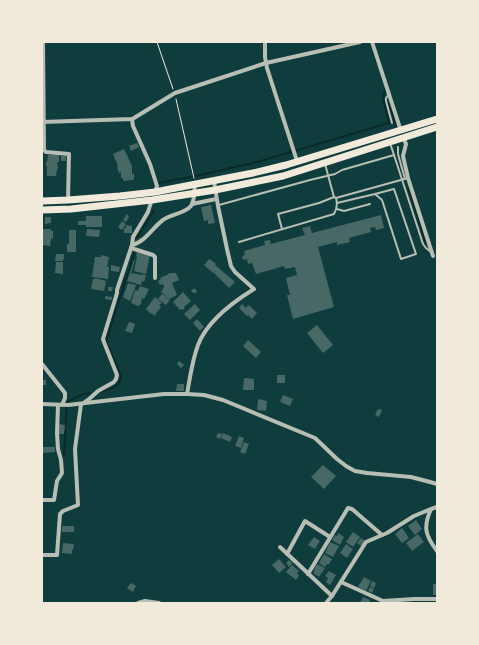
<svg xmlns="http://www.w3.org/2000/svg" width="479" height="645" viewBox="0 0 479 645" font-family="'Roboto Condensed',sans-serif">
<rect width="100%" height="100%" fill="#0f3d3e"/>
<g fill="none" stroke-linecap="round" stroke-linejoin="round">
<!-- stream -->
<g stroke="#0a2a2b" stroke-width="2">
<path d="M 370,42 L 377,64"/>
<path d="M 389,101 L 395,123"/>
<path d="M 158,183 L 196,176 L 257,162 L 389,123 L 383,99 L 384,92 L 386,91 L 385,89"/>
<path d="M 409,190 L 426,243"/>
<path d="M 137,238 L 154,210"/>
<path d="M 99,392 C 108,390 121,387 121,376 L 106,341 L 135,251"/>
<path d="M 64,455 L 67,402 L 83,394 L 91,393"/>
</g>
</g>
<!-- building -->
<g fill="#486865">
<path d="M 137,143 L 139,147 L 131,151 L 129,146 Z"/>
<path d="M 124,149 L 132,166 L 132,174 L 134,174 L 134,179 L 133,180 L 123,181 L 123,178 L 121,178 L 121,172 L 119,173 L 117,167 L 118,166 L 113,154 Z"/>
<path d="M 48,155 L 59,155 L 59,162 L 57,162 L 58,169 L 57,169 L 56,176 L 47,176 L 47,166 L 46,166 L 46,162 L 47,162 Z"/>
<rect x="61" y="156" width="5" height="5"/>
<path d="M 211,205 L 215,223 L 208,224 L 208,220 L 204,221 L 201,207 Z"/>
<path d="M 127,214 L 129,217 L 126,222 L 123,220 Z"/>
<path d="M 381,215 L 384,228 L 376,230 L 375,227 L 370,228 L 371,232 L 349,238 L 350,242 L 337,245 L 337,242 L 318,247 L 334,307 L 293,319 L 287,295 L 290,295 L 286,278 L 297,275 L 295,267 L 285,269 L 284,266 L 256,274 L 252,263 L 248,264 L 247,259 L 243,260 L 242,256 L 245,255 L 244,251 L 265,245 L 264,241 L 270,240 L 271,244 L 305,235 L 302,228 L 310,226 L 312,233 Z"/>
<path d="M 86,216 L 102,216 L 102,227 L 86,227 L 86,225 L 78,225 L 78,221 L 86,221 Z"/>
<path d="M 45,217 L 51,217 L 51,223 L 45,224 Z"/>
<path d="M 122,221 L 126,224 L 122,230 L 118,227 Z"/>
<path d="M 126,225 L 132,226 L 132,233 L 124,233 L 124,228 L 126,228 Z"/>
<path d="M 43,229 L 51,229 L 51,231 L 53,231 L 53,239 L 51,238 L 50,246 L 42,245 L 42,230 L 43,230 Z"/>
<path d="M 87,229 L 100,230 L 99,237 L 86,236 Z"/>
<path d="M 69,230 L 76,230 L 76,239 L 72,239 L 76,239 L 76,252 L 67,252 L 67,244 L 69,244 Z"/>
<path d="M 137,252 L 150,255 L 146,274 L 134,271 L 137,257 L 136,256 Z"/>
<path d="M 56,254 L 64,254 L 64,259 L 63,259 L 63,261 L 55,261 Z"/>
<path d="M 101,255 L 109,257 L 107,267 L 109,267 L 108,279 L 92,277 L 95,257 L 101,257 Z"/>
<path d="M 209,259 L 211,260 L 216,264 L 215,265 L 235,282 L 229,288 L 214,273 L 216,270 L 213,273 L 204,265 Z"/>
<path d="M 134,260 L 135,260 L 131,273 L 132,274 L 132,273 L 142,275 L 143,274 L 146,275 L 144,282 L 142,281 L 141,285 L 127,281 Z"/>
<path d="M 56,262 L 63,262 L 63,274 L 55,273 Z"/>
<path d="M 111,265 L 120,267 L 119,272 L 111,271 Z"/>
<path d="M 168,273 L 176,273 L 179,280 L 172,283 L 177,295 L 169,299 L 161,292 L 164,287 L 163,284 L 160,285 L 158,281 L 161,279 L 160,278 L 169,274 Z"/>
<path d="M 95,278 L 106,281 L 104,291 L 91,289 L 93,279 L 95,279 Z"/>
<path d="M 128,283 L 136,285 L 130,301 L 123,297 Z"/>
<path d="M 140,286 L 149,289 L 144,299 L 142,298 L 141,304 L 138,306 L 131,303 L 135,290 L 138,291 Z"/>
<path d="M 108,287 L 113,287 L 112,291 L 108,291 Z"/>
<path d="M 194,288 L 197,291 L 195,294 L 194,292 L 193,293 L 191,291 Z"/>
<path d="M 183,292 L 191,301 L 184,307 L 185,308 L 183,310 L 182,309 L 180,310 L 173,302 Z"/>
<path d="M 162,294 L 170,300 L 166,305 L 158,299 Z"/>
<path d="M 105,296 L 112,297 L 112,300 L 105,299 Z"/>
<path d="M 155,297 L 162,303 L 159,305 L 161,307 L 154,316 L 152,313 L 151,314 L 146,309 Z"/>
<path d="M 195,304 L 200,310 L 190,320 L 184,314 Z"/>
<path d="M 242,304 L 246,308 L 248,305 L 251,307 L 257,313 L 252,319 L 248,315 L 247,316 L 239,308 Z"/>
<path d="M 197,319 L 204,327 L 200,331 L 193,323 Z"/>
<path d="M 129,322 L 135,324 L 132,333 L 125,331 Z"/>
<path d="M 317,325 L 333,345 L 323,353 L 307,333 Z"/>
<path d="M 248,340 L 261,352 L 256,358 L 243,346 Z"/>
<path d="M 179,361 L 184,365 L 181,368 L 177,364 Z"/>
<rect x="277" y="375" width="8" height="8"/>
<path d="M 244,378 L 254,379 L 254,390 L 243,390 Z"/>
<rect x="42" y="380" width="4" height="5"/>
<path d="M 177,384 L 184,384 L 184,391 L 176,391 Z"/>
<path d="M 283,395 L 293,399 L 290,406 L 280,402 Z"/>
<path d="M 258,399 L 267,401 L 266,411 L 257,410 Z"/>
<path d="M 378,409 L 382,410 L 379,417 L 375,415 Z"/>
<path d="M 59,424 L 65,425 L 64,434 L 59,434 Z"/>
<path d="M 218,433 L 222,434 L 220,439 L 216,437 Z"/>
<path d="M 223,433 L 232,437 L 230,442 L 221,438 Z"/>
<path d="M 239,436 L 244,438 L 241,448 L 235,446 Z"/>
<path d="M 244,442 L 249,444 L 245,454 L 240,452 Z"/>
<path d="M 42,447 L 55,447 L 55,452 L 42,453 Z"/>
<path d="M 323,465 L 336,476 L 324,489 L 311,477 Z"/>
<path d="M 416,520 L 422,529 L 415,535 L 408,526 Z"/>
<rect x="62" y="526" width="12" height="6"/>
<path d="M 402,528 L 409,538 L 402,543 L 395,534 Z"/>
<path d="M 353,532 L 360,537 L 353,547 L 346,542 Z"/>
<path d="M 338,533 L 344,537 L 340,545 L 332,540 L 335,535 L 337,536 Z"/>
<path d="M 418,534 L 424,542 L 412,551 L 406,543 Z"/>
<path d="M 314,537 L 320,541 L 315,549 L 308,545 Z"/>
<path d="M 361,538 L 365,541 L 361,546 L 357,543 Z"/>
<path d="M 330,542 L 339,546 L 333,557 L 325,553 Z"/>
<path d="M 63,543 L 74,544 L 73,550 L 72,550 L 72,554 L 62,553 Z"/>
<path d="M 346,544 L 353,549 L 347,558 L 340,553 Z"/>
<path d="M 324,554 L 332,559 L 329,564 L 327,564 L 325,567 L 319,563 Z"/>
<path d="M 279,559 L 286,567 L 279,573 L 272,565 Z"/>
<path d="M 289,560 L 293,563 L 289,567 L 286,563 Z"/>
<path d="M 317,564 L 325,568 L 319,577 L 313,573 L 315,570 L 314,569 Z"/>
<path d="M 292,565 L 299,571 L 297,573 L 299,576 L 296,580 L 286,572 Z"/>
<path d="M 329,571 L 336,575 L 330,585 L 326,582 L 328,578 L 325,576 Z"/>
<path d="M 364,577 L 371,581 L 366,591 L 358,587 Z"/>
<path d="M 372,581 L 376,583 L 374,588 L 370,586 Z"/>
<path d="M 131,583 L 136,586 L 133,592 L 127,588 Z"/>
<rect x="433" y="584" width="4" height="11"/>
<path d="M 370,587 L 374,589 L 372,593 L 368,591 Z"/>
<path d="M 363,597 L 370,600 L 369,603 L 360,603 Z"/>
</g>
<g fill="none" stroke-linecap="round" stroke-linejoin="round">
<!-- path -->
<g stroke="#f1e9da" stroke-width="1">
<path d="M 157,42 L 173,89"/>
<path d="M 176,99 L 194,178"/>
</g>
<!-- service -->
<g stroke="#b8beb3" stroke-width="2">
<path d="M 389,94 L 386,98 L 386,101 L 392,123"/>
<path d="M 390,143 L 394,155"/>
<path d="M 398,147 L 398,154 L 405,179"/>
<path d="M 325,164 L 334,197"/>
<path d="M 337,203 L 375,194 L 382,200 L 401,259 L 416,254 L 394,189 L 375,194"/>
<path d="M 219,205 L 310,180 L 335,174 L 342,170 L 394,155 L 423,244 L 426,248 L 431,252"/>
<path d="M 337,209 L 344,211 L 370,204"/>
<path d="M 282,229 L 278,214 L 319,203 L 334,197 L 336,198 L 408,178"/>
<path d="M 239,242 L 334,214 C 337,209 338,205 336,198"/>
</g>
<!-- minor -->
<g stroke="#b8beb3" stroke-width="4">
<path d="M 43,42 L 44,150 L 46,152 L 69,154 L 68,200"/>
<path d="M 265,42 L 265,57 L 267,68 L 297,161"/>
<path d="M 372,42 L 401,131"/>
<path d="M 132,119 L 133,126 L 150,164 L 157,186 L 155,193"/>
<path d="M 42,122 L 132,119 L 134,118 L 175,93 L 266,63 L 360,42"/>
<path d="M 403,137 L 406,144 L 403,156 L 408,178 L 433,256"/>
<path d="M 192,204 L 216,199"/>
<path d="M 132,245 C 144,243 153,227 163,220 C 171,214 184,214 191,206 C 195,200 194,191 195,184"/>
<path d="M 131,248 L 153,255 L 155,257 L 155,278"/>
<path d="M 42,364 L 65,393 L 65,398 L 62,405"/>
<path d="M 187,394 C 190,378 192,361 198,345 C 207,321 233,302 254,289 L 235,272 L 231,266 L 227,249 L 218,206 L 214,181"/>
<path d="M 85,402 L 88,400 L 98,391 L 114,382 L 116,379 L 117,375 L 104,342 L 103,339 L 117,293 L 117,290 L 132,245 L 133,237 L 148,212 L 152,199"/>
<path d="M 42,404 L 68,405 L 164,394 L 187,394 L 204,395 L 223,400 L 315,438 L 337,459 L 346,466 L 355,471 L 367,473 L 411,477 L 430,482 L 437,484"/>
<path d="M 42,500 L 54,500 L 57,481 L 62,473 L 61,460 L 58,449 L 57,433 L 58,405"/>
<path d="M 437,507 L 431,509 C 423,527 425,535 437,551"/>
<path d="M 280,547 L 332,596"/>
<path d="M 287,554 L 305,521 L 330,537"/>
<path d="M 42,555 L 57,555 L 60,514 L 63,511 L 78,505 L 75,449 L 81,404"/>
<path d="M 308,574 L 348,508 L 352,509 L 382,535"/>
<path d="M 341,582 L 383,601 L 414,599 L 437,599"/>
<path d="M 138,603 L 145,601 L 159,603"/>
<path d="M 326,603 L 332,596 L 366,542 L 387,533 L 414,516 L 431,509"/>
</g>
<!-- trunk -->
<g stroke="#f1e9da" stroke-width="7">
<path d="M 42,201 L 68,200 L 120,196 L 155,192 L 253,173 L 286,165 L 437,119"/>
<path d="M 42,210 L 71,209 L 152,200 L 215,190 L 283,176 L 437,127"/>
</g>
</g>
<!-- border -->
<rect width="479" height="645" fill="none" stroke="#f1e9da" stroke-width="86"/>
</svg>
